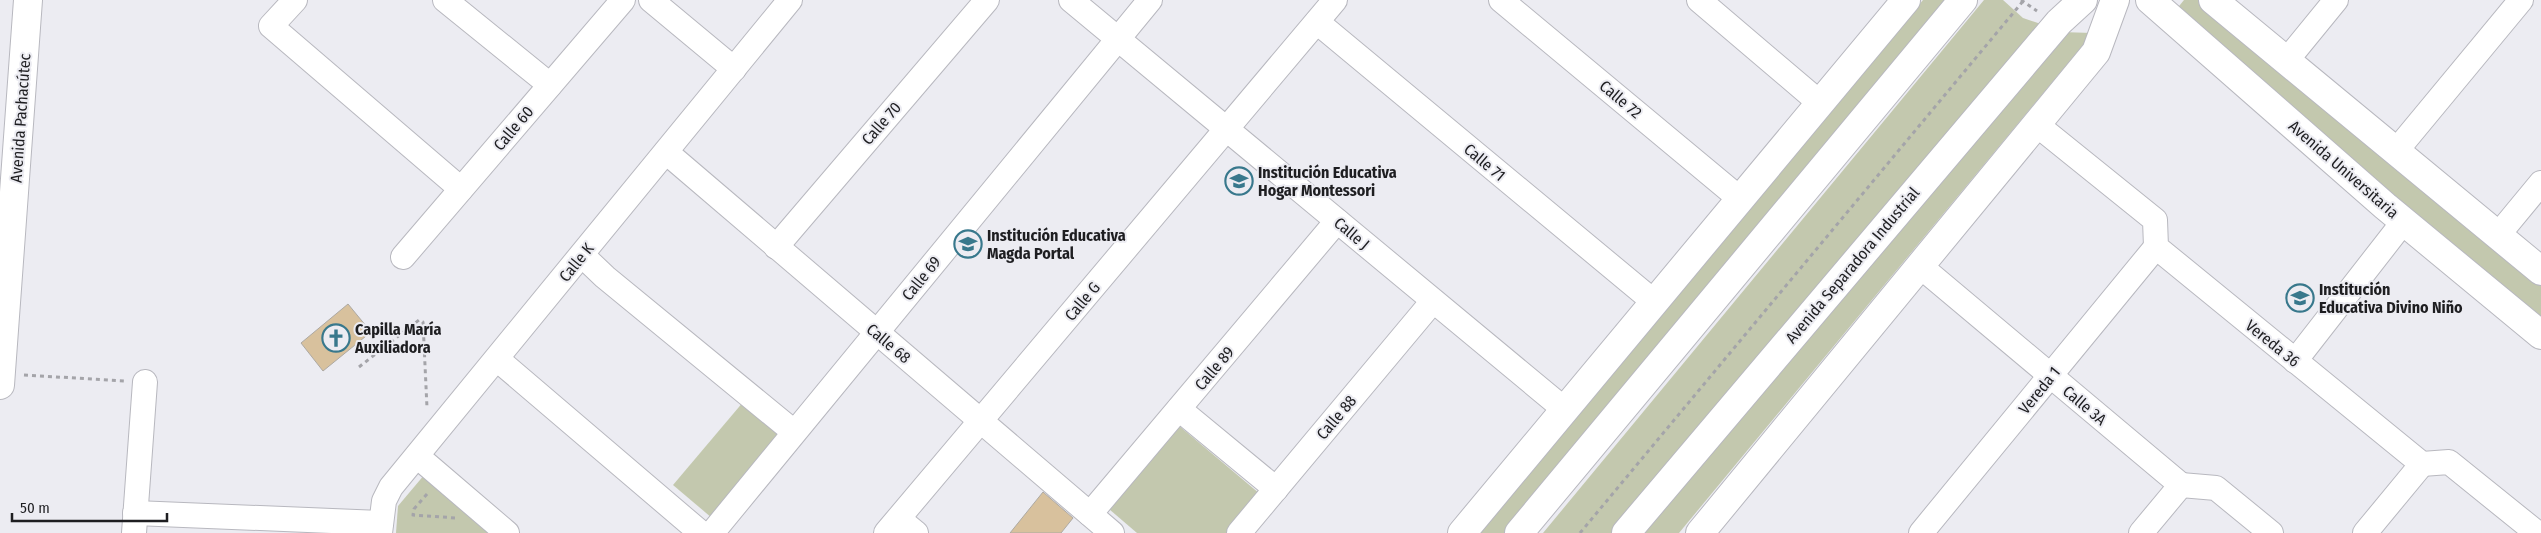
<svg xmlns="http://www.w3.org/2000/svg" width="2541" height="533" viewBox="0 0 2541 533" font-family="'Fira Sans Condensed',sans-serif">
<rect width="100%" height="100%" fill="#ececf2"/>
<!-- green -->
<g fill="#c3c8ae">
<path d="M 1923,0 L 1951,0 L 1507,533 L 1479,533 Z"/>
<path d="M 1984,0 L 2003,0 L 2023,18 L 2041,24 L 1617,533 L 1543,533 Z"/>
<path d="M 2184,0 L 2203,0 L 2541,278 L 2541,323 L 2171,16 Z"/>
<path d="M 2060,32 L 2093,33 L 1679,533 L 1645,533 Z"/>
<path d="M 744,401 L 783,434 L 712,518 L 673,485 Z"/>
<path d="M 1178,425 L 1260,494 L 1227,533 L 1137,533 L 1109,509 Z"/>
<path d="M 425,474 L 495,533 L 396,533 L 398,506 Z"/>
</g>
<!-- building -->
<g fill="#d8c19d" stroke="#ada9a3">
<path d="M 348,304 L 371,332 L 323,371 L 301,343 Z"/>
<path d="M 1043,492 L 1073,518 L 1061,533 L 1010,533 Z"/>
</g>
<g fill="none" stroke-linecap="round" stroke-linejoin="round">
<!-- street casing -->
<g stroke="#b8b8bf" stroke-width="26">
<g id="street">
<path d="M 295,0 L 271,26 L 461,189"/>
<path d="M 445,0 L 550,85"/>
<path d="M 651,0 L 734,69"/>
<path d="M 1071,0 L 1564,409"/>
<path d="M 1501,0 L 1739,198"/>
<path d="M 1699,0 L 1820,103"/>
<path d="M 1317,22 L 1653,301"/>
<path d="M 2287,60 L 2336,0"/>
<path d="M 2036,124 L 2155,220 L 2156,247 L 2422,464 L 2449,462 L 2537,533"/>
<path d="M 2396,151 L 2521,0"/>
<path d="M 666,152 L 1112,533"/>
<path d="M 2498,235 L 2541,183"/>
<path d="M 776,247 L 987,0"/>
<path d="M 582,255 L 605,277 L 794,432"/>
<path d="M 403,257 L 623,0"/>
<path d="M 1920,266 L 2181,485"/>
<path d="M 497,359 L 701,533"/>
<path d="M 2295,361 L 2404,221"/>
<path d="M 1179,409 L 1276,489"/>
<path d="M 417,456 L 507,533"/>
<path d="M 2181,485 L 2216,488 L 2271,533"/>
<path d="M 135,513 L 381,523"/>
<path d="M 1090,514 L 1337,221"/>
<path d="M 899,519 L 916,533"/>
<path d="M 134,533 L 145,382"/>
<path d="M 380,533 L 384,501 L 391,487 L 790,0"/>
<path d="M 712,533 L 1150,0"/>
<path d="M 886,533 L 1335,0"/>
<path d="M 1239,533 L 1433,301"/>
<path d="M 1921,533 L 2156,247"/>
<path d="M 2141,533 L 2181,485"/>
<path d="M 2365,533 L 2422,464"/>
</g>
</g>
<!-- secondary casing -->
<g stroke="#b8b8bf" stroke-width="30">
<g id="secondary">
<path d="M 2150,0 L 2385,206 L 2541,335"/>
<path d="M 2213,0 L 2541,271"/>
<path d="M 0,385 L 28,0"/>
<path d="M 1462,533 L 1906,0"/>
<path d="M 1519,533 L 1963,0"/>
<path d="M 1626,533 L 2059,22 L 2083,0"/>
<path d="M 1700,533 L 2096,52 L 2115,0"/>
</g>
</g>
<!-- path -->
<g stroke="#a4a4a9" stroke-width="3" stroke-dasharray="4 4" stroke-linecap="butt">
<path d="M 2021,0 L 2037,11"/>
<path d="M 359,367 L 419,320 L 423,322 L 427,408"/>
<path d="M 24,375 L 125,381"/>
<path d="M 427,494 L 414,509 L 413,515 L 456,518"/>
<path d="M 1580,533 L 2024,0"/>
</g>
<!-- street -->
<use href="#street" stroke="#fff" stroke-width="24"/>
<!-- secondary -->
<use href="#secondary" stroke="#fff" stroke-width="28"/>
</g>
<!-- icons -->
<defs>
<g id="school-ring" transform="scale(1.4375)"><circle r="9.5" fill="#ececf2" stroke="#38788c" stroke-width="1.5"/><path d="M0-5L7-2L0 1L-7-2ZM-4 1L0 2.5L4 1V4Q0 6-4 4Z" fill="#38788c"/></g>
<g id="church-ring" transform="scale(1.4375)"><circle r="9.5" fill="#ececf2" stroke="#38788c" stroke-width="1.5"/><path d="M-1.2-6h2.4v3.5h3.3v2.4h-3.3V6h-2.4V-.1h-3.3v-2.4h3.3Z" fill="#38788c"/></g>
</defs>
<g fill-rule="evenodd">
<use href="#school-ring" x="1239" y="181"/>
<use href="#school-ring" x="968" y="244"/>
<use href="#school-ring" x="2300" y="298"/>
<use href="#church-ring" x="336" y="338"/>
</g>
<g text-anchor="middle" stroke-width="4" stroke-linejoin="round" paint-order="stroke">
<!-- street labels -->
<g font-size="16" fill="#1e1e21" stroke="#ececf2">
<text transform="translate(1621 99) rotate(40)" y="6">Calle 72</text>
<text transform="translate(20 118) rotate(-86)" y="6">Avenida Pachacútec</text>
<text transform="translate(881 123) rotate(-49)" y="6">Calle 70</text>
<text transform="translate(513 128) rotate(-50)" y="6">Calle 60</text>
<text transform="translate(1485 162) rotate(40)" y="6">Calle 71</text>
<text transform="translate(2344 169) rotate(41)" y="6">Avenida Universitaria</text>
<text transform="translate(1352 233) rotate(40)" y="6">Calle J</text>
<text transform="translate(576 262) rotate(-51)" y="6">Calle K</text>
<text transform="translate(1852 265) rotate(-50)" y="6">Avenida Separadora Industrial</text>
<text transform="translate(921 278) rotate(-51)" y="6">Calle 69</text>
<text transform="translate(1082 301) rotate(-50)" y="6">Calle G</text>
<text transform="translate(889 343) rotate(40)" y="6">Calle 68</text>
<text transform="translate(2273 343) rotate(39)" y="6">Vereda 36</text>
<text transform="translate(1214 368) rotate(-50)" y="6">Calle 89</text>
<text transform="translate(2039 390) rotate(-51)" y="6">Vereda 1</text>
<text transform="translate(2085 405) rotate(40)" y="6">Calle 3A</text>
<text transform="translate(1336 417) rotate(-50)" y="6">Calle 88</text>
</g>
<!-- poi labels -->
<g font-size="16" font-weight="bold" fill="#1e1e21" stroke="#ececf2" text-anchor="start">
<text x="1258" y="178">Institución Educativa<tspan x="1258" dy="18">Hogar Montessori</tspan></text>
<text x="987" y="241">Institución Educativa<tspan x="987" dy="18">Magda Portal</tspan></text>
<text x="2319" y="295">Institución<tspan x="2319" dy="18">Educativa Divino Niño</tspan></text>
<text x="355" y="335">Capilla María<tspan x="355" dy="18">Auxiliadora</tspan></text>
</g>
</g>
<!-- scale -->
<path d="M12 513v8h155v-8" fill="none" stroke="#1e1e21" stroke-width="2.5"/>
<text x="20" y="513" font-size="15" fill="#1e1e21" stroke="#ececf2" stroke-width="4" paint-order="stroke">50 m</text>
</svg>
